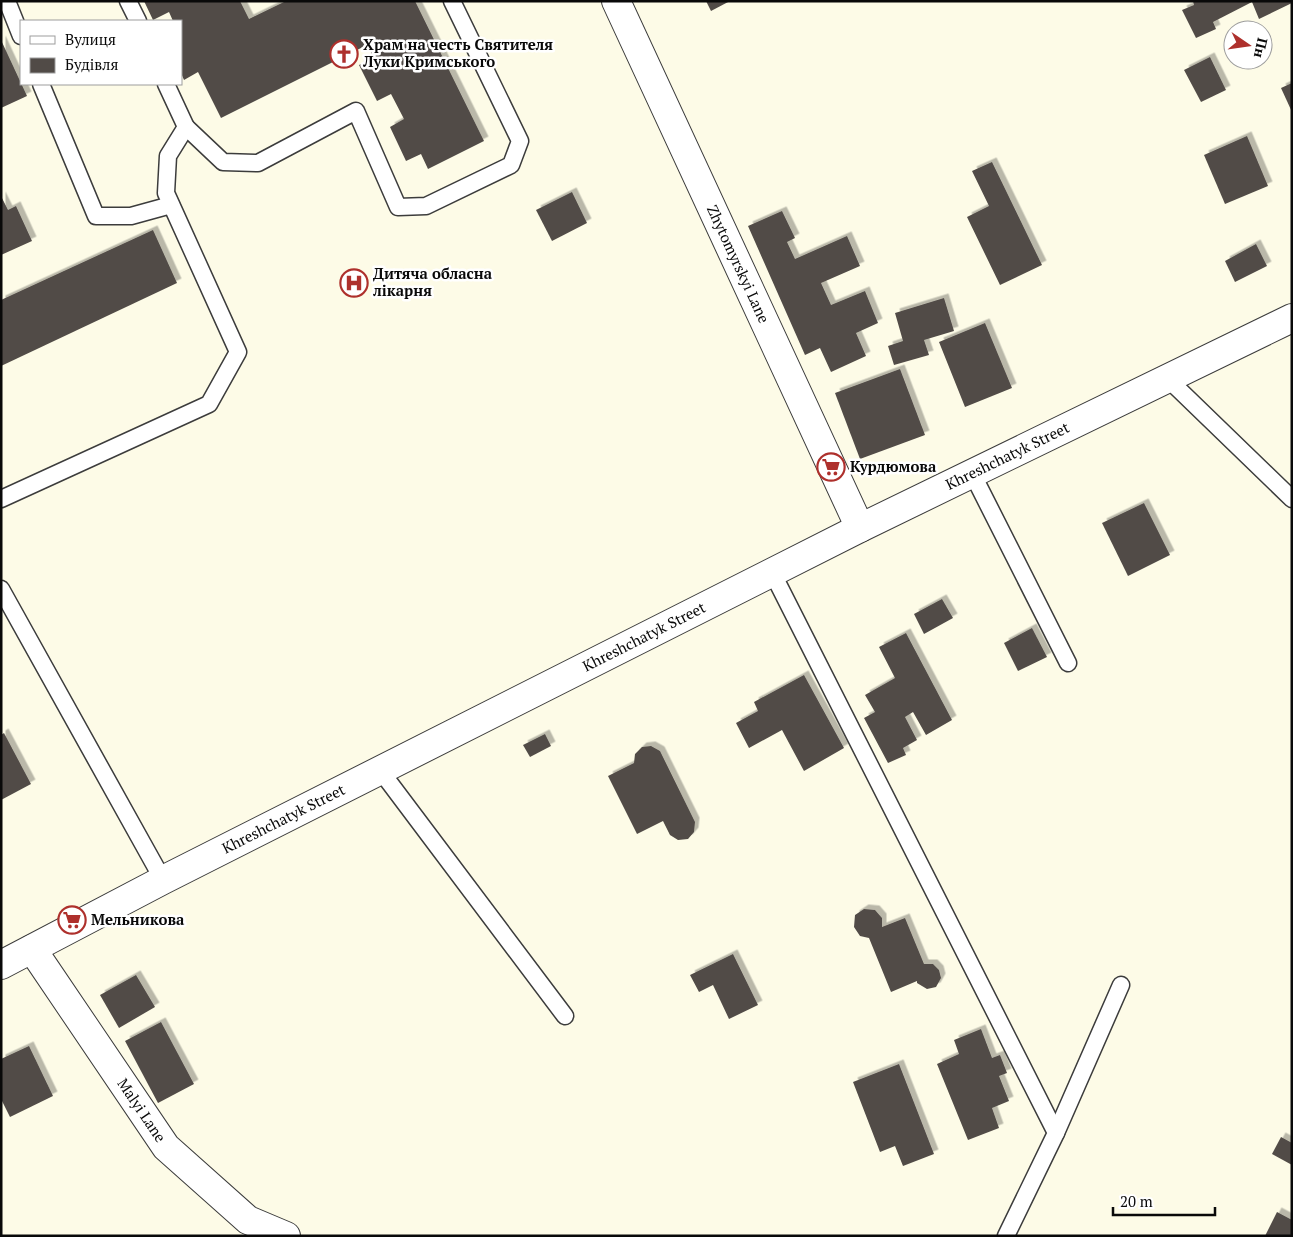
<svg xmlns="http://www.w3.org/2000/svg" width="1293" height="1237" viewBox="0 0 1293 1237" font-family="'PT Serif',serif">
<defs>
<filter id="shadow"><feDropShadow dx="4.5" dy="-4.5" stdDeviation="0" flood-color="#0004"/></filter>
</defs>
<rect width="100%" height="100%" fill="#fdfbe7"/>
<!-- building -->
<g fill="#514b47" filter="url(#shadow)">
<path d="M 144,1 L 240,1 L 249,19 L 286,1 L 415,1 L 484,141 L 428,169 L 421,154 L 406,161 L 390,127 L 404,119 L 391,94 L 377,101 L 359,65 L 374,58 L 367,45 L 221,118 L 198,72 L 184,80 L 181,73 L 181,21 L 173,21 L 169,12 L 153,20 Z"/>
<path d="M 706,1 L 730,1 L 711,11 Z"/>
<path d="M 1193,1 L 1292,1 L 1292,3 L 1259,19 L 1252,2 L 1213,22 L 1216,29 L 1196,38 L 1182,10 L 1194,5 Z"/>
<path d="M 1,40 L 27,96 L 1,108 Z"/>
<path d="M 1210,57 L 1226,90 L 1201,102 L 1184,70 Z"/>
<path d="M 1292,83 L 1292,112 L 1281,88 Z"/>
<path d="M 1247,136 L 1268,186 L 1225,204 L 1204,155 Z"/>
<path d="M 992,162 L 1042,265 L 1000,285 L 967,217 L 989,206 L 972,171 Z"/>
<path d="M 572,192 L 587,223 L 552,241 L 536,210 Z"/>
<path d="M 1,196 L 8,210 L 16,206 L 32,241 L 1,255 Z"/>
<path d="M 782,211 L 795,238 L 787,242 L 795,259 L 847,236 L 860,266 L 821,283 L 831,305 L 865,291 L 878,323 L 856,333 L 866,356 L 831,372 L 820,348 L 805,355 L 748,226 Z"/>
<path d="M 153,230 L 177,283 L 1,366 L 1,300 Z"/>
<path d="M 1256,244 L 1267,266 L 1235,282 L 1225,261 Z"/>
<path d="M 944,298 L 954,331 L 924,340 L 929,355 L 894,365 L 888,346 L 903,341 L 895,313 Z"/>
<path d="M 985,323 L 1012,388 L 965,407 L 939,342 Z"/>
<path d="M 900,369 L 925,435 L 860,459 L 835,393 Z"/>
<path d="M 1144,503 L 1170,555 L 1128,576 L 1102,523 Z"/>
<path d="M 942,599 L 953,618 L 924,634 L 914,614 Z"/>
<path d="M 1032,628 L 1047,657 L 1018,671 L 1004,643 Z"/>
<path d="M 906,633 L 952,720 L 926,735 L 913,712 L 905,717 L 917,740 L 903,748 L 906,755 L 888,763 L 864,718 L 875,712 L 865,695 L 895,678 L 879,647 Z"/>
<path d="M 804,675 L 844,748 L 804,771 L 782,730 L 749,748 L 736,723 L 758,711 L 754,702 Z"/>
<path d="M 4,733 L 31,784 L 1,800 L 1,735 Z"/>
<path d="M 545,734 L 551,746 L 530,757 L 523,745 Z"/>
<path d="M 651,746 L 660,751 L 695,822 L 694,832 L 688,839 L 678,840 L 670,835 L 663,821 L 637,834 L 608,776 L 634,763 L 635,754 L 642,747 Z"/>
<path d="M 864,909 L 875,910 L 882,918 L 882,927 L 905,918 L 924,964 L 933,964 L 939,970 L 941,978 L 936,987 L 927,989 L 917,983 L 917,981 L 891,992 L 869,938 L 860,936 L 854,927 L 855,915 Z"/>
<path d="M 733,954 L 758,1005 L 729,1019 L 713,985 L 699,992 L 690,975 Z"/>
<path d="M 136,975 L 155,1007 L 119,1028 L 100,995 Z"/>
<path d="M 161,1022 L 194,1084 L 158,1103 L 125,1041 Z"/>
<path d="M 981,1029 L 992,1058 L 1000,1055 L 1007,1073 L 999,1076 L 1009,1101 L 992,1108 L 999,1128 L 968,1140 L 937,1064 L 959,1054 L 954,1040 Z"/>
<path d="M 29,1046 L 53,1096 L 10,1117 L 1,1099 L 1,1059 Z"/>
<path d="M 899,1064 L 934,1154 L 903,1166 L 895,1146 L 880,1152 L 853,1082 Z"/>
<path d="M 1281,1137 L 1292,1143 L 1292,1165 L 1272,1154 Z"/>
<path d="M 1277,1212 L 1292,1220 L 1292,1236 L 1265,1236 Z"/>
</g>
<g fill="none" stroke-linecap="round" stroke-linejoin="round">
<!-- lane casing -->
<g stroke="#3c3c3c" stroke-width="19">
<g id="lane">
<path d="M 7,1 L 21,36"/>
<path d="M 128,1 L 138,21"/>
<path d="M 41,84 L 96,216 L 131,216 L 171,205"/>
<path d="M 186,127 L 223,162 L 258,163 L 356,111 L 398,207 L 426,206 L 511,165 L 520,141 L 452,1"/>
<path d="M 1168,379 L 1292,499"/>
<path d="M 972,473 L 1068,663"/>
<path d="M 1,499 L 209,404 L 238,352 L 166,193 L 168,156 L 186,127 L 166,84"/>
<path d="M 772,572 L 1056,1133 L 1006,1236"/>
<path d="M 1,589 L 163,880"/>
<path d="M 380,770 L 565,1016"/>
<path d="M 1056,1133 L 1121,985"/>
</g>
</g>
<!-- street casing -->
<g stroke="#3c3c3c" stroke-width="30">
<g id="street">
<path id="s1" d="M 616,1 L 860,528"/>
<path id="s2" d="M 32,949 L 166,1147 L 248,1220 L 286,1236"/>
<path id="s3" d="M 1,965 L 163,880 L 860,528 L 1292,318"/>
</g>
</g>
<!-- lane -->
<use href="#lane" stroke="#fff" stroke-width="16"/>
<!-- street -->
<use href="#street" stroke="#fff" stroke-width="28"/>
</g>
<!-- icons -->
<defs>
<g id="church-ring" transform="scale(1.4375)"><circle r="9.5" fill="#fff" stroke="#ae302c" stroke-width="1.5"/><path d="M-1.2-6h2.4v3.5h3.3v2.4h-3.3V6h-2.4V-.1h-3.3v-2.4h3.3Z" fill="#ae302c"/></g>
<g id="hospital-ring" transform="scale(1.4375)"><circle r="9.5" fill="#fff" stroke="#ae302c" stroke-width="1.5"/><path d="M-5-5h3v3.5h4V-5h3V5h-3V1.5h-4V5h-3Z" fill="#ae302c"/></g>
<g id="supermarket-ring" transform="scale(1.4375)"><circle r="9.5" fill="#fff" stroke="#ae302c" stroke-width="1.5"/><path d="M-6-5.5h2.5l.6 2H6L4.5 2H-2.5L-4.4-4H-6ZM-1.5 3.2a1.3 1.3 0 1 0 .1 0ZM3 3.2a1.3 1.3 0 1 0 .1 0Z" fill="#ae302c"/></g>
</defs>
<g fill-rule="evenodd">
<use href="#church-ring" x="344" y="54"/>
<use href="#hospital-ring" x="354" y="283"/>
<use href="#supermarket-ring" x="831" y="467"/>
<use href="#supermarket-ring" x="72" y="920"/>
</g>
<g text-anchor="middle" stroke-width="5" stroke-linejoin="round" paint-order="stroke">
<!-- poi labels -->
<g font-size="15" font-weight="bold" fill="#090909" stroke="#fff" text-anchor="start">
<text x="363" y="50">Храм на честь Святителя<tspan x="363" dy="17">Луки Кримського</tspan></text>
<text x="373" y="279">Дитяча обласна<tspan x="373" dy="17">лікарня</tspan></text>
<text x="850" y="472">Курдюмова</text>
<text x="91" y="925">Мельникова</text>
</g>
<!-- street labels -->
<g font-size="15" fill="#090909" stroke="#fff">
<text dy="5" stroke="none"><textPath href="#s1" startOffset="290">Zhytomyrskyi Lane</textPath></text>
<text dy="5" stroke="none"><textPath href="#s3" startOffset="1128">Khreshchatyk Street</textPath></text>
<text dy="5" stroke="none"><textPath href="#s3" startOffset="722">Khreshchatyk Street</textPath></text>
<text dy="5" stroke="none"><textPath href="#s3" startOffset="318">Khreshchatyk Street</textPath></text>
<text dy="5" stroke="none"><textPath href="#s2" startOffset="195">Malyi Lane</textPath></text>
</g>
</g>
<!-- border -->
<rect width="1293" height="1237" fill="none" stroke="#090909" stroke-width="5"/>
<!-- legend -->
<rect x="20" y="20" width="162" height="65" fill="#ffffff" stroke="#9d9d9d"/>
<rect x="30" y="36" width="25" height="8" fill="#ffffff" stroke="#9d9d9d"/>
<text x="65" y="45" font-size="15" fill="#090909">Вулиця</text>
<rect x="30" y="58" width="25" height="15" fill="#514b47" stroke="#9d9d9d"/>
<text x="65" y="70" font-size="15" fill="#090909">Будівля</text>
<!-- north arrow -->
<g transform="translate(1248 45) rotate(103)"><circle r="24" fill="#ffffff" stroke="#9d9d9d"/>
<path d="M0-4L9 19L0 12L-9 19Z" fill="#ae302c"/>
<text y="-8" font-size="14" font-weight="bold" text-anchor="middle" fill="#090909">Пн</text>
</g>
<!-- scale -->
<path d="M1113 1207v8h102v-8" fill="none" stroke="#090909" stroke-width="2.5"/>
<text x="1120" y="1207" font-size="15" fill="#090909" stroke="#ffffff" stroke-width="4" paint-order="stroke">20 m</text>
</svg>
